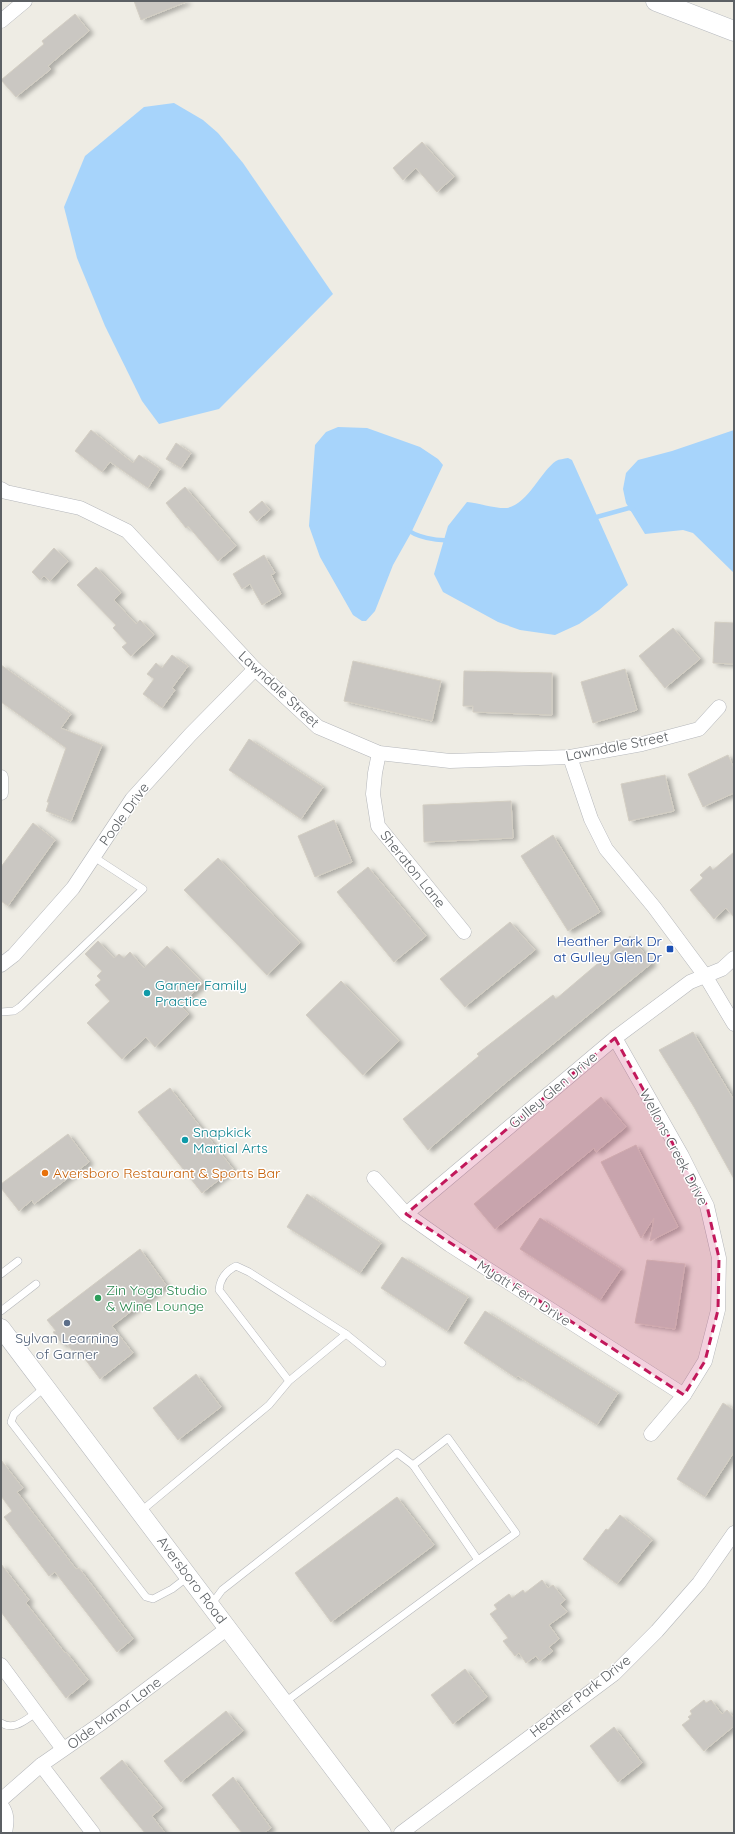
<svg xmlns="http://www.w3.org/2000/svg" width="735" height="1834" viewBox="0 0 735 1834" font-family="Quicksand,sans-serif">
<defs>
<filter id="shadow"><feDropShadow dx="4.5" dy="2.5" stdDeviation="2" flood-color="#0004"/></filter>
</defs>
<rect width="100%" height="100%" fill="#eeece4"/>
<!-- water -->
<g fill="#a7d4fb">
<path d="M 174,103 L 203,120 L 218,133 L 243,163 L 333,294 L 219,409 L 159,424 L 142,401 L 105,326 L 77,258 L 64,207 L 85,156 L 144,107 Z"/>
<path d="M 338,427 L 367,428 L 420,447 L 438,459 L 443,465 L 411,533 L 393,565 L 375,611 L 366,621 L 362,621 L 353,615 L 320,557 L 309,526 L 315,445 L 326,432 Z"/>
<path d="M 734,430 L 734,573 L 693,533 L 683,530 L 645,534 L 626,503 L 623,489 L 626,473 L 638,460 L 672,451 Z"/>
<path d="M 568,458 L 572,460 L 628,585 L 599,610 L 579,624 L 555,635 L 520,630 L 498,622 L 443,592 L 434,574 L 448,526 L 467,502 C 478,503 497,509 507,508 C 528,504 541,471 556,461 C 559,459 564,459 568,458 Z"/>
</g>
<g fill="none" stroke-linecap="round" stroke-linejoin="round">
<!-- stream -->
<g stroke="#a7d4fb" stroke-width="4.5">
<path d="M 593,518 L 629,508 L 634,510"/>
<path d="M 407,529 C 415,537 437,541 449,540"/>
</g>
</g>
<!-- building -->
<g fill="#cac7c2" stroke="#d3cec3" filter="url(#shadow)">
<path d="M 134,1 L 186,1 L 186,2 L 141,20 Z"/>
<path d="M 75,14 L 89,31 L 48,66 L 51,69 L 16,97 L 1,80 L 44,44 L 42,41 Z"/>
<path d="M 422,142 L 454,177 L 437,192 L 416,168 L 403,180 L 393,168 Z"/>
<path d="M 91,430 L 133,463 L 139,455 L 160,469 L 148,488 L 110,462 L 102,472 L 75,451 Z"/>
<path d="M 176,443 L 191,453 L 181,468 L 166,459 Z"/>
<path d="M 185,487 L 236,546 L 218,561 L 188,526 L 186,528 L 166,503 Z"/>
<path d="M 262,501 L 270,510 L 257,521 L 249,512 Z"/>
<path d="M 54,548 L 68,561 L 50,581 L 44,576 L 40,580 L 32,572 Z"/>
<path d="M 264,555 L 275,573 L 271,575 L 281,594 L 262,605 L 250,584 L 242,589 L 233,574 Z"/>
<path d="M 96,567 L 121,593 L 114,600 L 136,624 L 140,620 L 154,635 L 131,656 L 122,647 L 127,643 L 113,628 L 116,625 L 77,585 Z"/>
<path d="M 715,622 L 734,623 L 734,664 L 713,663 Z"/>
<path d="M 673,628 L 700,659 L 665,688 L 639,656 Z"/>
<path d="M 172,655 L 188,666 L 172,688 L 175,690 L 162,708 L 143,694 L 154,679 L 147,674 L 156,663 L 162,668 Z"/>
<path d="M 353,661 L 441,681 L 432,721 L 344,701 Z"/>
<path d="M 1,665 L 71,714 L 61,728 L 102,745 L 71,821 L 46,811 L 49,802 L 47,802 L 66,748 L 1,702 Z"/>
<path d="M 625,669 L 637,710 L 593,723 L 581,682 Z"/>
<path d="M 464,671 L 552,673 L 552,715 L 473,712 L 473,706 L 463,706 Z"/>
<path d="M 249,739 L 323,787 L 301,819 L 229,770 Z"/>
<path d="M 728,755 L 734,768 L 734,793 L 703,807 L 688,774 Z"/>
<path d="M 665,775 L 674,811 L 629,821 L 621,784 Z"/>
<path d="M 511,801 L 513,838 L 424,842 L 423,805 Z"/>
<path d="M 334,820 L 352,862 L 315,877 L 298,836 Z"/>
<path d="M 33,823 L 55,840 L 8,906 L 1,901 L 1,867 Z"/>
<path d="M 553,835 L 600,912 L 568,931 L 521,856 Z"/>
<path d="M 734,852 L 734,917 L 726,908 L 714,919 L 690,890 L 703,878 L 700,875 L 710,866 L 713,870 Z"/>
<path d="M 218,858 L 300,943 L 267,975 L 184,890 Z"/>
<path d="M 368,867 L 426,936 L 394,962 L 337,892 Z"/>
<path d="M 510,922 L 535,950 L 465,1007 L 440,979 Z"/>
<path d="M 630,936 L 652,963 L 503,1085 L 428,1150 L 403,1119 L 479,1056 L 477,1054 L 553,995 L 556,999 Z"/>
<path d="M 98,941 L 114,958 L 119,954 L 124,958 L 130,952 L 144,968 L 167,946 L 203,983 L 180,1005 L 189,1014 L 155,1047 L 146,1037 L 122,1059 L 87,1023 L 110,1001 L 95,985 L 101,980 L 97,976 L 102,971 L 85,954 Z"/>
<path d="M 341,981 L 399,1041 L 363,1075 L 306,1015 Z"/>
<path d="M 693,1032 L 734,1100 L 734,1179 L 694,1107 L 659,1050 Z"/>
<path d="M 170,1088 L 233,1169 L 202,1193 L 138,1112 Z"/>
<path d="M 601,1097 L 626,1127 L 596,1152 L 594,1148 L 495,1229 L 474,1204 Z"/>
<path d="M 68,1134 L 89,1162 L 34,1204 L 32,1200 L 19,1211 L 1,1188 L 1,1184 Z"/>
<path d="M 636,1145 L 678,1227 L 650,1241 L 654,1218 L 641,1238 L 601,1162 Z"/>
<path d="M 307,1194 L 381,1243 L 360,1273 L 287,1227 Z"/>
<path d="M 540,1218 L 621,1269 L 600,1300 L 520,1249 Z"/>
<path d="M 140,1249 L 166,1285 L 112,1326 L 133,1353 L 100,1379 L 79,1351 L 75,1354 L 66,1343 L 63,1345 L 53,1332 L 56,1331 L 47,1320 Z"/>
<path d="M 402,1257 L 468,1297 L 447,1331 L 381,1288 Z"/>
<path d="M 647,1260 L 685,1264 L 675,1329 L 635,1323 Z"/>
<path d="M 485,1311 L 618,1393 L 597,1425 L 518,1376 L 516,1378 L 464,1343 Z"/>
<path d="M 196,1374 L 221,1407 L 178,1440 L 153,1408 Z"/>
<path d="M 723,1403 L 734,1410 L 734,1452 L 705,1497 L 677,1479 Z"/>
<path d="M 1,1460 L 23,1488 L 17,1492 L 76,1569 L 79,1568 L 133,1639 L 117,1652 L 55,1572 L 49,1576 L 4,1517 L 12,1511 L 1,1496 Z"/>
<path d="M 397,1497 L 434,1545 L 331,1622 L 295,1573 Z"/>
<path d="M 620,1515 L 652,1540 L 617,1584 L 583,1559 L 606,1529 L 608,1530 Z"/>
<path d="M 1,1564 L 29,1600 L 26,1603 L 65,1653 L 66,1652 L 88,1680 L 66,1698 L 1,1612 Z"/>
<path d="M 542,1580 L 548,1588 L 553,1585 L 565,1600 L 560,1604 L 567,1612 L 549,1625 L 559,1639 L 549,1647 L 553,1651 L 540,1661 L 536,1656 L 526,1663 L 519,1653 L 515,1656 L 503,1641 L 508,1638 L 490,1614 L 497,1609 L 494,1605 L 509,1594 L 512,1598 L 523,1590 L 525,1593 Z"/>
<path d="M 465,1669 L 487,1697 L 453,1724 L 431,1695 Z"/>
<path d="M 704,1700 L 706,1703 L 711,1700 L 722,1714 L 727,1710 L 734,1718 L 734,1726 L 704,1751 L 682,1725 L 690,1719 L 688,1717 L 692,1714 L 690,1711 Z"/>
<path d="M 226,1711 L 243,1731 L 181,1782 L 164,1761 Z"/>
<path d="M 614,1727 L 642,1763 L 618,1782 L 590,1746 Z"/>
<path d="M 122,1760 L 162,1808 L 152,1816 L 165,1833 L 145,1833 L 100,1778 Z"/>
<path d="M 233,1777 L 271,1828 L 264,1833 L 242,1833 L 212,1795 Z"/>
</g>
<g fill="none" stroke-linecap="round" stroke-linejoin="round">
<!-- service casing -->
<g stroke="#b5b7bb" stroke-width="8">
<g id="service">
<path d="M 1,1012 L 14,1011 L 20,1007 L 143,889 L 94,857"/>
<path d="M 1,1274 L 18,1261"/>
<path d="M 1,1311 L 36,1284"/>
<path d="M 346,1334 L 382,1363"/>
<path d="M 45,1387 L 14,1414 L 11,1422 L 146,1597 L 153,1599 L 172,1589 L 189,1576"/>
<path d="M 413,1465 L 448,1438 L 516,1533 L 478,1560"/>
<path d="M 140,1512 L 269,1405 L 289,1381 L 219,1290 C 220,1278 226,1271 236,1266 L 249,1272 L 346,1334 L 289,1381"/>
<path d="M 211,1605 L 222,1590 L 397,1453 L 413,1465 L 478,1560 L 285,1702"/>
<path d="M 1,1723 C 14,1731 25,1720 36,1713"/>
</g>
</g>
<!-- minor casing -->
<g stroke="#b5b7bb" stroke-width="15">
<g id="minor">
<path d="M 1,21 L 25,1"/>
<path d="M 1,489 L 6,492 L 80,508 L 127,531 L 255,669 L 318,727 L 379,753 L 450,761 L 570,757 L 642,744 L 699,729 L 719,707"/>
<path d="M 379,753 L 375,773 L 373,794 L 378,826 L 464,932"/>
<path d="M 570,757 L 591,819 L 606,849 L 654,907 L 706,977 L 734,1024"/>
<path d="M 1,777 L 1,793"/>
<path d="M 1,965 L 14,955 L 73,888 L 132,799 L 190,735 L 255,669"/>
<path d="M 615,1038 L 682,1156 L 707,1206 L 719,1258 L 718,1310 L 705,1361 L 684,1395 L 651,1434"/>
<path d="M 374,1178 L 406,1214 L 450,1245 L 684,1395"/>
<path d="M 406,1214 L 615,1038 L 690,982 L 722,969 L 734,958"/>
<path d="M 1,1665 L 63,1749"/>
<path d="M 41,1765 L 93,1833"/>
<path d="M 1,1800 L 41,1765 L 103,1722 L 228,1628"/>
<path d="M 1,1805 C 8,1814 7,1822 5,1833"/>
<path d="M 401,1833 L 614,1674 L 657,1631 L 699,1583 L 734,1533"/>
</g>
</g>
<!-- tertiary casing -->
<g stroke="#b5b7bb" stroke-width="19">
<path id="tertiary" d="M 1,1328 L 382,1833"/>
</g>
<!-- secondary casing -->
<g stroke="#b6b9be" stroke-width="21">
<path id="secondary" d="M 656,1 L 734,31"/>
</g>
<!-- service -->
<use href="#service" stroke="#fff" stroke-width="7"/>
<!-- minor -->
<use href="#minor" stroke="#fff" stroke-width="14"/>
<!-- tertiary -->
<use href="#tertiary" stroke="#fff" stroke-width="18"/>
<!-- secondary -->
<use href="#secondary" stroke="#fff" stroke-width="20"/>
</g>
<!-- marked area -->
<path fill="#c2185b" fill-opacity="0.2" stroke="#c2185b" stroke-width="3" stroke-dasharray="8 5" stroke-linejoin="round" d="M 615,1038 L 707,1206 L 719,1258 L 718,1310 L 705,1361 L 684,1395 L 406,1214 Z"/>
<!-- markers -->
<rect fill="#1a4fb4" stroke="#fff" stroke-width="1.5" x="666" y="945" width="8" height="8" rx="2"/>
<g fill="#0f9aa8" stroke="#fff" stroke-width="1.5">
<circle cx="147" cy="993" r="4"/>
<circle cx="185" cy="1140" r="4"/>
</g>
<circle fill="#e8710a" stroke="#fff" stroke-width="1.5" cx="45" cy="1173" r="4"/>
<circle fill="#2e9e5b" stroke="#fff" stroke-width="1.5" cx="98" cy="1298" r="4"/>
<circle fill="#5c6f8a" stroke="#fff" stroke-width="1.5" cx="67" cy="1323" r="4"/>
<g text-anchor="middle" stroke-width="3" stroke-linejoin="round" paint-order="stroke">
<!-- street labels -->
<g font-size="14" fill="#5c6064" stroke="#fff">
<text transform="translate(279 689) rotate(43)" y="5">Lawndale Street</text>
<text transform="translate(617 746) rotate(-11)" y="5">Lawndale Street</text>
<text transform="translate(124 814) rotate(-54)" y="5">Poole Drive</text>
<text transform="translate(413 869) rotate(51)" y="5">Sheraton Lane</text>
<text transform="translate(553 1090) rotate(-40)" y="5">Gulley Glen Drive</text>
<text transform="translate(674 1147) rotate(62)" y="5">Wellons Creek Drive</text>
<text transform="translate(524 1293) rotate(33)" y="5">Myatt Fern Drive</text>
<text transform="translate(192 1580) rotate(53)" y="5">Aversboro Road</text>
<text transform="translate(580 1696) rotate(-38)" y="5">Heather Park Drive</text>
<text transform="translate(114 1713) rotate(-36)" y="5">Olde Manor Lane</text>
</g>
<!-- transit labels -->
<g font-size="14" fill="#164399" stroke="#fff" text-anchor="end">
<text x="662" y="946">Heather Park Dr<tspan x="662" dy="16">at Gulley Glen Dr</tspan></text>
</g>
<!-- culture labels -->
<g font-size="14" fill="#0d838f" stroke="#fff" text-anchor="start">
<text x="155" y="990">Garner Family<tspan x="155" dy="16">Practice</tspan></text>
<text x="193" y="1137">Snapkick<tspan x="193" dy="16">Martial Arts</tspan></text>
</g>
<!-- food labels -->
<g font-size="14" fill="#c56008" stroke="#fff" text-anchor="start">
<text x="53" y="1178">Aversboro Restaurant &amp; Sports Bar</text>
</g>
<!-- leisure labels -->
<g font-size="14" fill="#27864d" stroke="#fff" text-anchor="start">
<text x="106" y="1295">Zin Yoga Studio<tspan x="106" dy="16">&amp; Wine Lounge</tspan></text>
</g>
<!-- service labels -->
<g font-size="14" fill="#4e5e75" stroke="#fff">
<text x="67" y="1343">Sylvan Learning<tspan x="67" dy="16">of Garner</tspan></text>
</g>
</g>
<!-- border -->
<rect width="735" height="1834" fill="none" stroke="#5c6064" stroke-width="4"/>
</svg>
